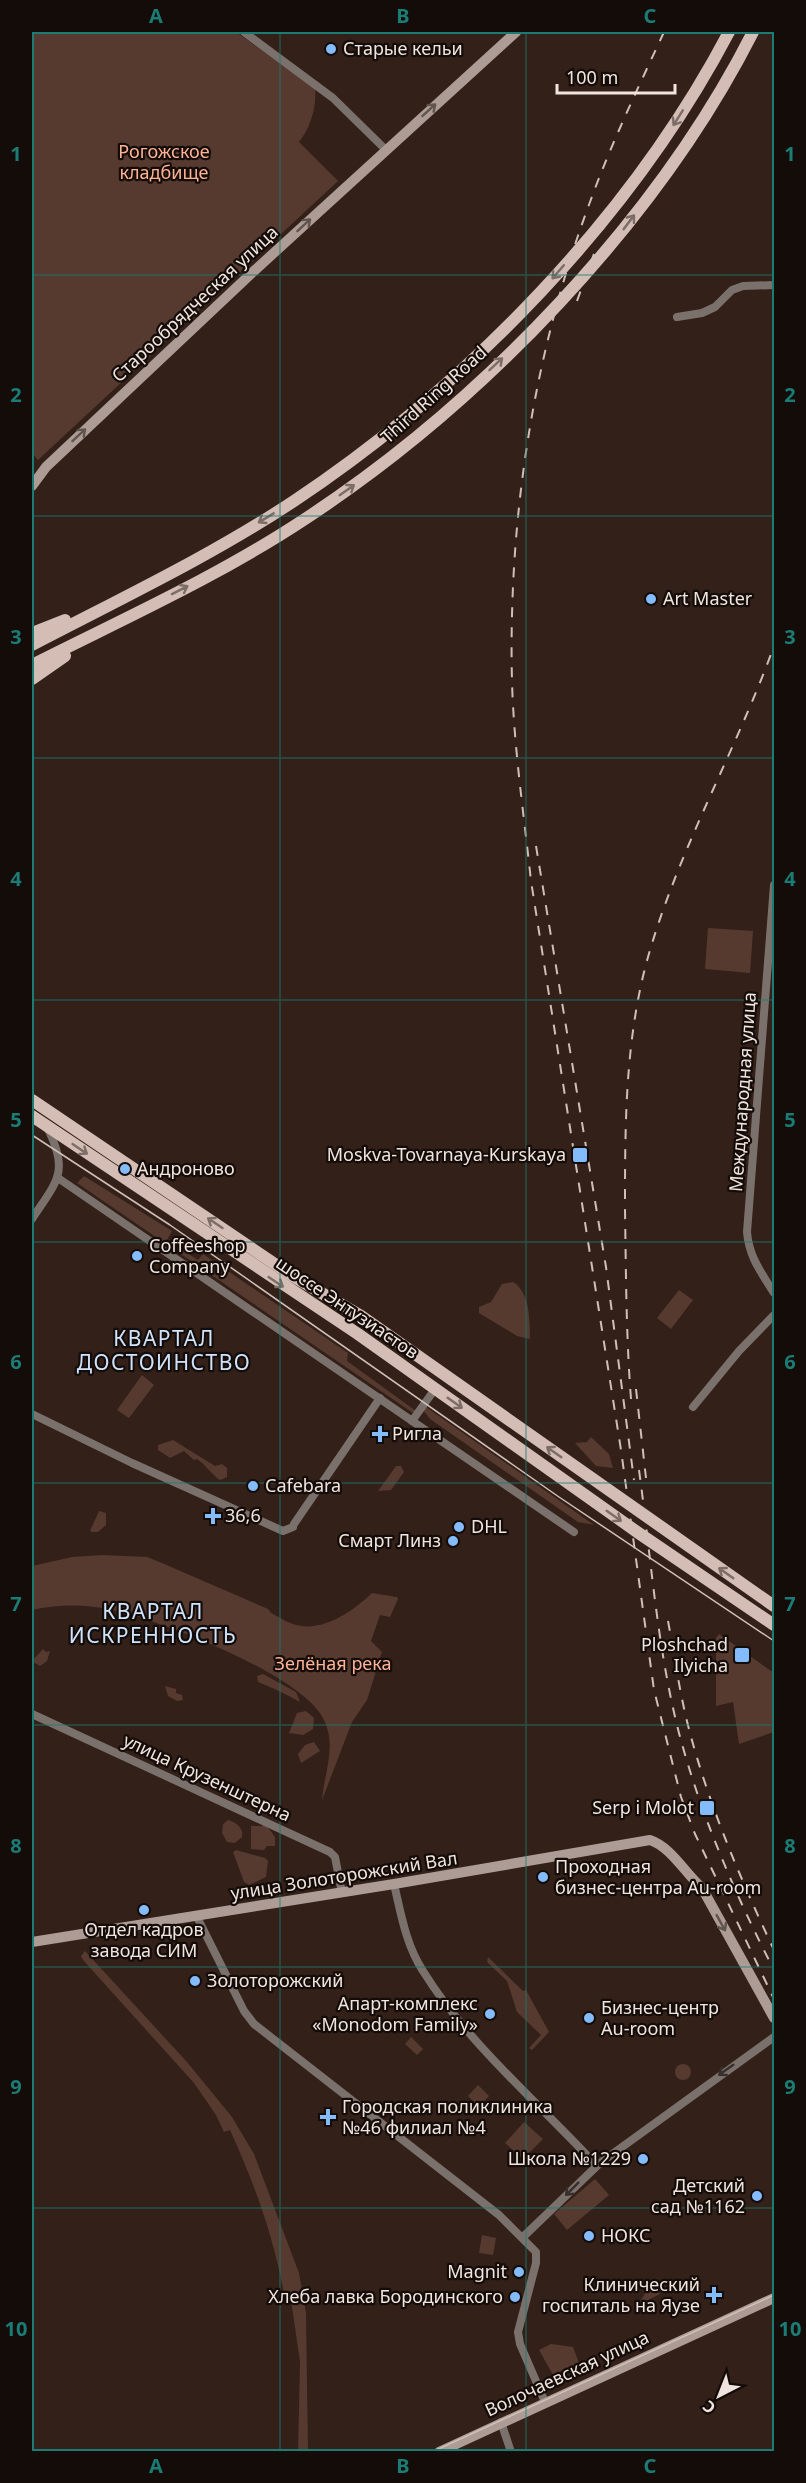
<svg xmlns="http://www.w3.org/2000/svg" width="806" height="2483" viewBox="0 0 806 2483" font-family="'Noto Sans',sans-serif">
<rect width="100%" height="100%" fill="#332018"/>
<!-- green -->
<g fill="#563a2f">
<path d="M 32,32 L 236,32 L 315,89 C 317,106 310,129 299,142 L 338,181 L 38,460 L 32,453 Z"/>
<path d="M 708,928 L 753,931 L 750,973 L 705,969 Z"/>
<path d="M 84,1176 L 172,1231 L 167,1240 L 198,1260 L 203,1254 L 348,1353 L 347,1361 L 416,1411 L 413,1413 L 77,1183 Z"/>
<path d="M 513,1282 C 530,1292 530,1321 530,1339 L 517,1336 L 479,1313 L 479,1307 L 491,1302 L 502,1284 Z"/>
<path d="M 679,1290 L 693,1300 L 671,1329 L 657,1318 Z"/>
<path d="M 142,1375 L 154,1385 L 129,1418 L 117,1410 Z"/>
<path d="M 426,1407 L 594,1525 L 578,1522 L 430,1419 L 423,1410 Z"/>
<path d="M 591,1437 L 609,1454 L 613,1468 L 596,1466 L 575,1443 L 587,1442 Z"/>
<path d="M 173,1440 L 215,1466 L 222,1464 L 227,1468 L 227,1477 L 220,1480 C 212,1475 206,1465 197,1459 L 194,1460 L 184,1451 L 170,1458 L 158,1450 L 158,1445 Z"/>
<path d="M 396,1466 L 401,1466 L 404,1472 L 391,1490 L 378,1491 Z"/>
<path d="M 99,1511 L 106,1513 L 106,1525 L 98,1532 L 92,1532 L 90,1531 Z"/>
<path d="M 102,1555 L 147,1557 L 162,1563 L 268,1609 L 271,1613 C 279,1617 288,1623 296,1625 C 324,1632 353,1611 372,1593 L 397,1597 L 398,1599 L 390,1617 L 380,1615 L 371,1641 L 382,1652 L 367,1700 L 352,1722 L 322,1800 C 324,1774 337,1746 324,1720 C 303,1675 162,1621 113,1610 C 86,1604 58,1604 32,1610 L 32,1566 L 72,1557 Z"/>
<path d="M 719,1634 L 774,1673 L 774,1732 L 739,1744 L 733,1702 L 716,1706 L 716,1638 Z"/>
<path d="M 43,1649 L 46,1652 L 50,1651 L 47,1661 L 40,1666 L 32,1661 Z"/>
<path d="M 263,1674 L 296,1692 L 300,1702 C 288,1695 273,1688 258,1682 L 257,1676 Z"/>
<path d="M 165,1686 L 176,1689 L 176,1693 L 182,1695 L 183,1700 L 177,1701 L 168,1696 Z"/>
<path d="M 306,1711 L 314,1718 L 313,1729 L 303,1735 L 289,1733 L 297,1713 Z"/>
<path d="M 314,1742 L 320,1751 L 301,1763 L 298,1754 L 305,1745 Z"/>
<path d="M 228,1820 C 236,1822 244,1828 242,1837 L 235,1843 L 227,1842 L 222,1833 L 223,1824 Z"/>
<path d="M 264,1822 L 275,1837 L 275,1846 L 267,1846 L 264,1850 L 251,1849 L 251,1826 L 262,1826 Z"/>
<path d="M 236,1850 L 265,1858 L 268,1861 L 266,1877 L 249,1885 L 244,1882 L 233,1852 Z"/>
<path d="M 85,1951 L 187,2062 L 232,2117 L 254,2154 L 299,2273 L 306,2313 L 308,2451 L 298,2451 L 300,2362 L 291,2300 L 285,2299 C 274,2238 256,2187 230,2130 L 224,2132 L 216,2115 L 194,2083 L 83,1960 L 81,1956 Z"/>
<path d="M 488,1957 L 523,1991 L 526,1990 L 549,2032 L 532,2050 L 529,2048 L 541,2035 L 517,2012 L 507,1981 L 487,1962 Z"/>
<path d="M 411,2037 L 423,2049 L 417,2055 L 405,2044 Z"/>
<circle cx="683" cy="2072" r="8"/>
<path d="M 478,2085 L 489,2096 L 479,2107 L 468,2096 Z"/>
<path d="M 524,2122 L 543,2139 L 523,2159 L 505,2143 Z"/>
<path d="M 595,2179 L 609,2195 L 567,2230 L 554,2214 Z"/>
<path d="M 482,2235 L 496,2238 L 493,2255 L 479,2253 Z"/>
<path d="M 653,2280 L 660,2294 L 638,2305 Z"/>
<path d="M 551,2344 L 573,2347 L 579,2363 L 553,2375 L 539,2350 Z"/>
</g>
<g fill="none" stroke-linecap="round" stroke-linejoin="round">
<!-- street -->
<g stroke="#7b716c" stroke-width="8">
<path d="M 244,32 L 333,98 L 386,150"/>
<path d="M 677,317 L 702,313 L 715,307 L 732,290 L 743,286 L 774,285"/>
<path d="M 774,885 L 747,1232 C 749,1257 761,1272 774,1293"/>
<path d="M 58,1178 L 574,1532"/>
<path d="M 32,1219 C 57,1181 70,1172 47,1127"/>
<path d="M 693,1407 L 739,1351 L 774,1315"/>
<path d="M 32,1414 L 132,1463 L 283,1531 L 293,1527"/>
<path d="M 412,1421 L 435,1389"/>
<path d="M 294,1524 L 380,1398"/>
<path d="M 32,1714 L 330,1852 L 335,1857 L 342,1893"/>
<path d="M 394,1884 C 401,1914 406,1945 423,1971 C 469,2045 538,2102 596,2165"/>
<path d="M 196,1915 L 244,2011 L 254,2024 L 499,2215 L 536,2252 L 536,2263 L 518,2332 L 520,2344 L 545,2402"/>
<path d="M 523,2237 L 600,2163 L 774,2037"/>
<path d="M 501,2422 L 511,2452"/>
</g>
<!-- secondary -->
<g stroke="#ad9c95" stroke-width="10">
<path d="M 32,486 L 46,467 L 254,271 L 516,32"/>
<path d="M 32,1942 L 394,1884 L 650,1840 C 671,1847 685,1873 702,1888 L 774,2018"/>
<path d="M 439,2452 L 774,2298"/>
</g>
<!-- primary -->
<g stroke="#d3bdb4" stroke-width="12">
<path d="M 32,633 L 65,620"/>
<path d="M 32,645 C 120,599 211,556 294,501 C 469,384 631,218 729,32"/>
<path d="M 32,665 C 123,619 219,576 305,519 C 482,403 657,221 753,32"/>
<path d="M 32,679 L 65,656"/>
<path d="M 32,1100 L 291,1275 L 361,1316 L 774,1606"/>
<path d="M 32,1116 L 358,1334 L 640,1534 L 774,1625"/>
</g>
<!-- tram -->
<g stroke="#cec0b9" stroke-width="1.5">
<path d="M 32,1135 L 170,1225 L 559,1497 L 774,1641"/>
<path d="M 432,2452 L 774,2295"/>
</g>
<!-- rail -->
<g stroke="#cec0b9" stroke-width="2" stroke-dasharray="10 10" stroke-linecap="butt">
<path d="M 664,32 C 638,88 611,144 590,202 C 533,355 508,519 512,682 C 514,749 524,815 531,881 L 621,1450 L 654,1690 L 681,1797 L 695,1834 L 774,1999"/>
<path d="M 577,301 L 595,251"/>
<path d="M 536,846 L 606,1267 L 634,1480"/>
<path d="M 636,1389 L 646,1478"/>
<path d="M 631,1399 C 626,1335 626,1272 625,1209 C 625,1124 625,1039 648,957 C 679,848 736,751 774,646"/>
<path d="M 639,1470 C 651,1557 657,1648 679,1733 C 701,1816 735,1894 774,1970"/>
<path d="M 668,1621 C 675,1658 680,1696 690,1733 C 710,1808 741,1880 774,1950"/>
</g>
</g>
<!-- one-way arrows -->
<defs><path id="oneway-shaft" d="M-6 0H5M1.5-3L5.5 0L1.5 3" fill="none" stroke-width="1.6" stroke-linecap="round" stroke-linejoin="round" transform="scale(1.5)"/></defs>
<g stroke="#60544f">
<use href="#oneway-shaft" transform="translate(429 110) rotate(-42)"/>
<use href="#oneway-shaft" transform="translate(304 225) rotate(-43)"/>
<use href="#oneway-shaft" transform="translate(79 435) rotate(-43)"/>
<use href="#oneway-shaft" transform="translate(721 1923) rotate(61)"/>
</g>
<g stroke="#7d6d67">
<use href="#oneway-shaft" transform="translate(678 118) rotate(122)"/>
<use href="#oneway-shaft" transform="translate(629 222) rotate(-53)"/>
<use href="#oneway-shaft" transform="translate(558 272) rotate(131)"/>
<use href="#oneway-shaft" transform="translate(496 364) rotate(-43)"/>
<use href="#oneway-shaft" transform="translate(347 490) rotate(-35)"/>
<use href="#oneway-shaft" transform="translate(266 518) rotate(149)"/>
<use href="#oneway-shaft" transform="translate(180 590) rotate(-27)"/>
<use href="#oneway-shaft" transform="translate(80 1149) rotate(34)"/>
<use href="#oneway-shaft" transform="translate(215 1223) rotate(-146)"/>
<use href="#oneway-shaft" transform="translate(276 1282) rotate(34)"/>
<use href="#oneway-shaft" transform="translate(455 1403) rotate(35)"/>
<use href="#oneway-shaft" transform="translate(554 1452) rotate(-145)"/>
<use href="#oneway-shaft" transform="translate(614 1516) rotate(35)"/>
<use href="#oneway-shaft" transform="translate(726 1573) rotate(-145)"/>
</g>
<g stroke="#382f2c">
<use href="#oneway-shaft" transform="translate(726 2070) rotate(145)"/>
<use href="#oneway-shaft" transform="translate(572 2189) rotate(135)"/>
</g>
<!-- grid -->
<path fill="none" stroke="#1a7c74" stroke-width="1.5" stroke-opacity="0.55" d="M 280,32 L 280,2452M 526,32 L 526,2452M 32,275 L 774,275M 32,516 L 774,516M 32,758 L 774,758M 32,1000 L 774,1000M 32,1242 L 774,1242M 32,1483 L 774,1483M 32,1725 L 774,1725M 32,1967 L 774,1967M 32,2208 L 774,2208"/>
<!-- markers -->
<g fill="#84bcfb" stroke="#140c09" stroke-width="2">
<circle cx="331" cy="49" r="6"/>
<circle cx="651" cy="599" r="6"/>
<rect x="572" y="1147" width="16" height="16" rx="3"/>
<circle cx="125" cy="1169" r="6"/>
<circle cx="137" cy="1256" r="6"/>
<path d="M377 1425h6v6h6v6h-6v6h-6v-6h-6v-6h6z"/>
<circle cx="253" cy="1486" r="6"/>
<path d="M210 1507h6v6h6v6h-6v6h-6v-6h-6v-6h6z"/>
<circle cx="459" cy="1527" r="6"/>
<circle cx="453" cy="1541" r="6"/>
<rect x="734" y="1647" width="16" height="16" rx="3"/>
<rect x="699" y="1800" width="16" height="16" rx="3"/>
<circle cx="543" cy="1877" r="6"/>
<circle cx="144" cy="1910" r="6"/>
<circle cx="195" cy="1981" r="6"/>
<circle cx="490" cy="2014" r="6"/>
<circle cx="589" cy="2018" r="6"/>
<path d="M325 2108h6v6h6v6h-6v6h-6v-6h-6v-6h6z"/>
<circle cx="643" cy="2159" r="6"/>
<circle cx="757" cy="2196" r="6"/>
<circle cx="589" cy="2236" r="6"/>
<circle cx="519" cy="2272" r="6"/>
<path d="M711 2286h6v6h6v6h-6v6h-6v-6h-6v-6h6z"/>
<circle cx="515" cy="2297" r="6"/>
</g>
<g text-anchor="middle" stroke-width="4.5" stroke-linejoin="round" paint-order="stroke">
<!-- poi labels -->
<g font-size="18" fill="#f1e4de" stroke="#140c09" text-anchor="start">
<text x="343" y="55">Старые кельи</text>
<text x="663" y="605">Art Master</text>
<text x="566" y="1161" text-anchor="end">Moskva-Tovarnaya-Kurskaya</text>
<text x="137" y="1175">Андроново</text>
<text x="149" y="1252">Coffeeshop<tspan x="149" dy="21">Company</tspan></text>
<text x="392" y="1440">Ригла</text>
<text x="265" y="1492">Cafebara</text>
<text x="225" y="1522">36,6</text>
<text x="471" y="1533">DHL</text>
<text x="441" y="1547" text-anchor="end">Смарт Линз</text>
<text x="728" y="1651" text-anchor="end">Ploshchad<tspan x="728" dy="21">Ilyicha</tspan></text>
<text x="694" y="1814" text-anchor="end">Serp i Molot</text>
<text x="555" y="1873">Проходная<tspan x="555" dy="21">бизнес-центра Au-room</tspan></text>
<text x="144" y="1936" text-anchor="middle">Отдел кадров<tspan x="144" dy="21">завода СИМ</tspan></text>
<text x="207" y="1987">Золоторожский</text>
<text x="478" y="2010" text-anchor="end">Апарт-комплекс<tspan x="478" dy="21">«Monodom Family»</tspan></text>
<text x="601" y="2014">Бизнес-центр<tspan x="601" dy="21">Au-room</tspan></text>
<text x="342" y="2113">Городская поликлиника<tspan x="342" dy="21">№46 филиал №4</tspan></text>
<text x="631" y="2165" text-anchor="end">Школа №1229</text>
<text x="745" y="2192" text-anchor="end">Детский<tspan x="745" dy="21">сад №1162</tspan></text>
<text x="601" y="2242">НОКС</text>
<text x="507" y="2278" text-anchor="end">Magnit</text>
<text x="700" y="2291" text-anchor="end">Клинический<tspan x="700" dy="21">госпиталь на Яузе</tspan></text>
<text x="503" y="2303" text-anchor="end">Хлеба лавка Бородинского</text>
</g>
<!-- park labels -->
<g font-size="18" fill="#ffb294" stroke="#140c09">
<text x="164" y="158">Рогожское<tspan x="164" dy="21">кладбище</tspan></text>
<text x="333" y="1670">Зелёная река</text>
</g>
<!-- street labels -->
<g font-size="18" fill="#f1e4de" stroke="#140c09">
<text transform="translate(195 304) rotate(-43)" y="6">Старообрядческая улица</text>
<text transform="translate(434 395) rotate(-42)" y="6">Third Ring Road</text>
<text transform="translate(743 1092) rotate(-86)" y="6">Международная улица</text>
<text transform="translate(347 1308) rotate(34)" y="6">шоссе Энтузиастов</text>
<text transform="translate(207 1778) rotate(25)" y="6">улица Крузенштерна</text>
<text transform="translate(344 1876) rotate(-9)" y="6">улица Золоторожский Вал</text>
<text transform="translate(567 2374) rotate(-25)" y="6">Волочаевская улица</text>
</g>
<!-- quarter labels -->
<g font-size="21" letter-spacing="1.5" fill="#cfe4fc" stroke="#140c09">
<text x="164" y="1346">КВАРТАЛ<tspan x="164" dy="24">ДОСТОИНСТВО</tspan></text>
<text x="153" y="1619">КВАРТАЛ<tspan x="153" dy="24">ИСКРЕННОСТЬ</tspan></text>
</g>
</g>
<!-- border -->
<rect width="806" height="2483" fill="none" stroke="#140c09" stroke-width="66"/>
<!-- north arrow -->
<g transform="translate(719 2396) rotate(222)" stroke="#140c09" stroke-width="4.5" paint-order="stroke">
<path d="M0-4.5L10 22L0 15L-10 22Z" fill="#f1e4de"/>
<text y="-9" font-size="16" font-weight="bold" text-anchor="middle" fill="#f1e4de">С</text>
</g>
<!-- scale -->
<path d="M557 84v9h118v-9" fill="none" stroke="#f1e4de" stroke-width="3"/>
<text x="566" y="84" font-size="18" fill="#f1e4de" stroke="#140c09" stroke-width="4.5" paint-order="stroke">100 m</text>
<rect x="33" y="33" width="740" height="2417" fill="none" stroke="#1a7c74" stroke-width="2"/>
<g font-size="20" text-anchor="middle" font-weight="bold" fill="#1a7c74">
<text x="156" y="23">A</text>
<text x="403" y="23">B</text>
<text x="650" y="23">C</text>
<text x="16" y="161">1</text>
<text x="790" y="161">1</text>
<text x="16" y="402">2</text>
<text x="790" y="402">2</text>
<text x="16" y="644">3</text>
<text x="790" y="644">3</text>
<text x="16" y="886">4</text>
<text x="790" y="886">4</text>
<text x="16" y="1127">5</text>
<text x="790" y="1127">5</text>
<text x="16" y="1369">6</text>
<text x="790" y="1369">6</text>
<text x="16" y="1611">7</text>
<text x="790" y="1611">7</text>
<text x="16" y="1853">8</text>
<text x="790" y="1853">8</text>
<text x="16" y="2094">9</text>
<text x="790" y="2094">9</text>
<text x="16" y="2336">10</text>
<text x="790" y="2336">10</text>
<text x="156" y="2473">A</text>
<text x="403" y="2473">B</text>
<text x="650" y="2473">C</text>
</g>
</svg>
